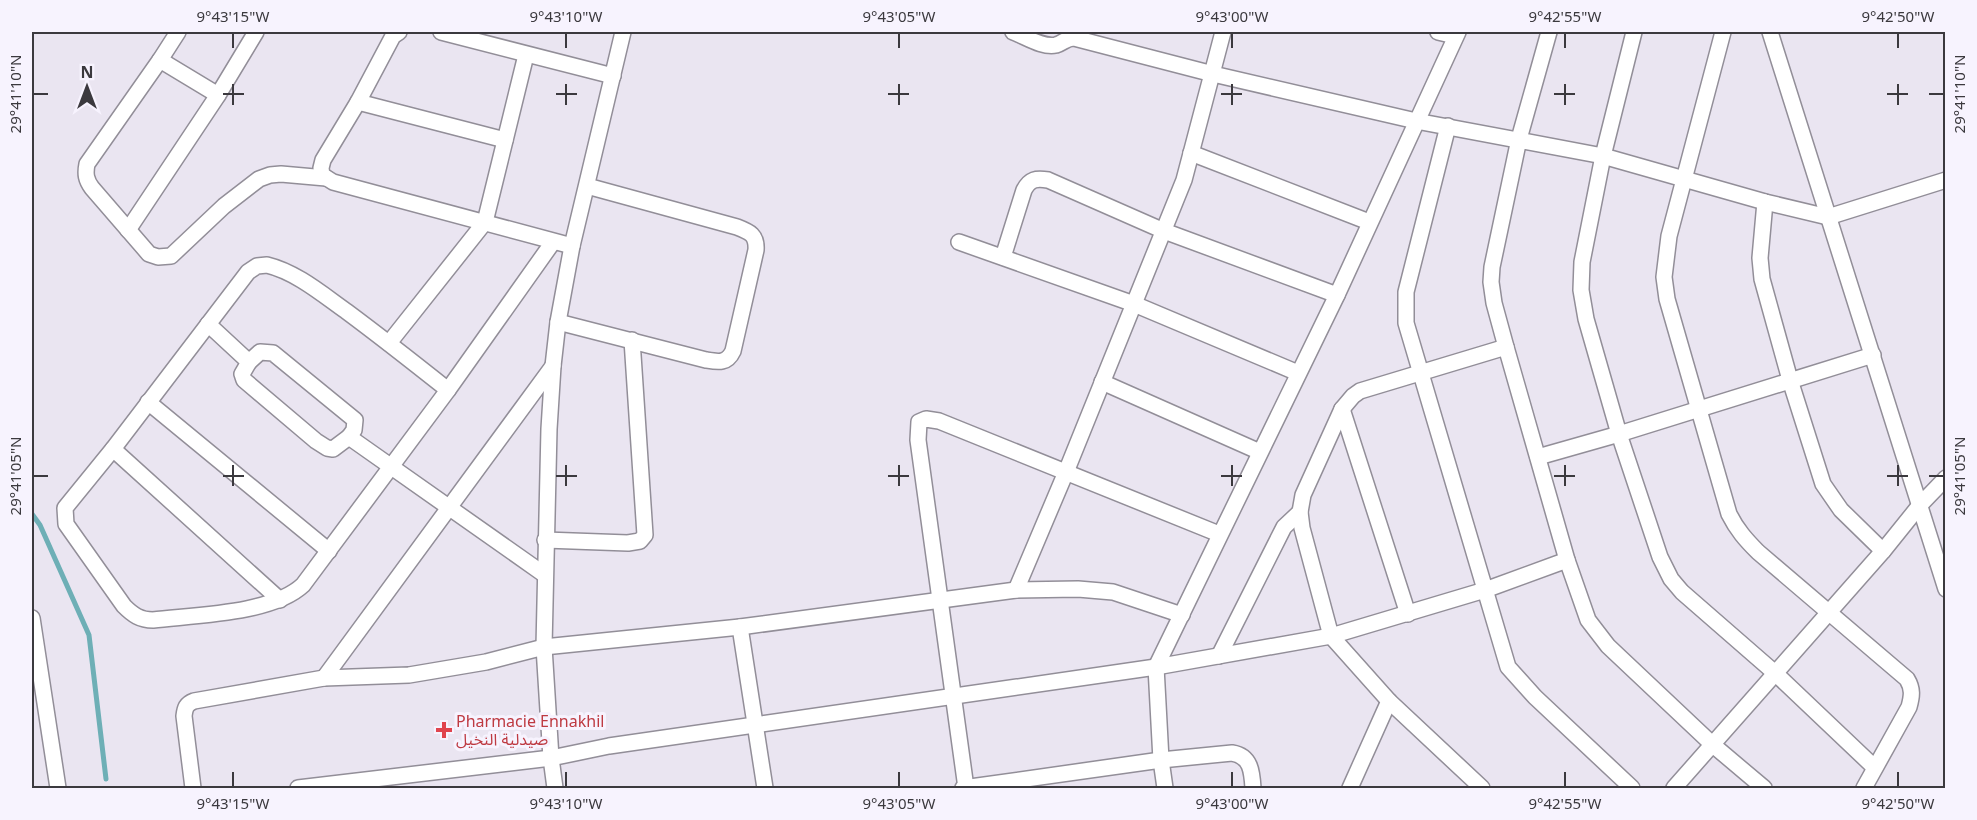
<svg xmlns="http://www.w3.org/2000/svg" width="1977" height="820" viewBox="0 0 1977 820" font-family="'Noto Sans','Noto Sans Arabic',sans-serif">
<rect width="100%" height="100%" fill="#eae5f1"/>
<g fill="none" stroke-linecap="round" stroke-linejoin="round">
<!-- stream -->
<path stroke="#6eafb6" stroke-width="5" d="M 32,514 L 40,525 L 89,635 L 106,779"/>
<!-- street casing -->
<g stroke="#928e98" stroke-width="18">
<g id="street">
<path d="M 178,32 L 160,60 L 87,164 C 85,174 86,180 92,188 L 149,254 L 158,257 L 171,256 L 224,206 L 259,179 L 270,175 L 281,174 L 326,178"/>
<path d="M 399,32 L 393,36 L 358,102 L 323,160 L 321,168 L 322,175 L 333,182 L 572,246"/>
<path d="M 441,32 L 613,76"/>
<path d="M 1013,32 C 1025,36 1042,48 1056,45 C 1063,43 1066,38 1074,38 L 1213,74 L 1416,121 L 1603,156 L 1765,202 L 1828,217 L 1946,180"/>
<path d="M 1438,32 L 1455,36"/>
<path d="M 1549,32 L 1519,139 L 1492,267 L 1491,282 L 1494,303 L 1506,347 L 1567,560 L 1588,620 L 1608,646 L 1713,745 L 1764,788"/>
<path d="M 1634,32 L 1603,156 L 1582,262 L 1581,290 L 1586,319 L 1619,434 L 1660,557 L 1671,579 L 1682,592 L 1775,673 L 1874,767"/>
<path d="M 1723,32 L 1669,236 L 1664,277 L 1667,299 L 1729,514 C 1737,530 1746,540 1758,552 L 1907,679 C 1913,689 1912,696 1909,707 L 1864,788"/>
<path d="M 1770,32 L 1946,589"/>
<path d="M 160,60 L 218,95"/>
<path d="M 358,102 L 505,140"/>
<path d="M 1448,126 L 1406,292 L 1406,323 L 1508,667 L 1535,697 L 1632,788"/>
<path d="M 1191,153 L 1369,222"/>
<path d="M 1765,202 L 1760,258 L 1762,279 L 1790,380 L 1823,484 L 1841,510 L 1883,551"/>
<path d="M 128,230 L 218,95 L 256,32"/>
<path d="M 959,242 L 1134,304 L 1298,373"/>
<path d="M 1003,257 L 1024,190 C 1030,179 1036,178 1048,180 L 1164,231 L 1337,295"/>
<path d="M 267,265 C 296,272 322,294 346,311 C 381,337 414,363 448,390 L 303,585 C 272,614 195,615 153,620 C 140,620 133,615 124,606 L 66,524 L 65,508 L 113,449 L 248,272 L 257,266 Z"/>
<path d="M 558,322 L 706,360 C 718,362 727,364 733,351 L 756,250 C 757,235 750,232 737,227 L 587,186"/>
<path d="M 208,324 L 249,362 L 242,374 L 244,380 L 316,441 L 327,448 L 333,449 L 349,437 L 545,575"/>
<path d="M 389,343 L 485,222 L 526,55"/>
<path d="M 249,362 L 260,352 L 273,353 L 355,420 L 354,430 L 349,437"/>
<path d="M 1102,382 L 1260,452"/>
<path d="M 448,390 L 553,242"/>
<path d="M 148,402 L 329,551"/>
<path d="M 1342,409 L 1408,614"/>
<path d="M 113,449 L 280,600"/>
<path d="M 1538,457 L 1619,434 L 1873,355"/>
<path d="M 545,540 L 628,543 L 640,541 L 645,535 L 632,340"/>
<path d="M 1016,590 L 1066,472 L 1184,180 L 1223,32"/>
<path d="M 32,618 L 58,788"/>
<path d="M 1219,656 L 1284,527 L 1300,512"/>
<path d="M 324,678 L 553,366"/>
<path d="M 193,788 L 184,716 C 185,708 186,704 194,701 L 324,678 L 409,675 L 486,662 L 544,647 L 740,627"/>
<path d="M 298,788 L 551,758 L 609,746 L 1156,667 L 1331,636 L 1485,590 L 1567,560"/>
<path d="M 555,788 L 551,758 L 544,647 L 549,429 L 553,366 L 558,322 L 572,246 L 623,32"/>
<path d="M 765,788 L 740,627 L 1016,590 L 1078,589 L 1113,592 L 1182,615"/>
<path d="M 963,788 L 1161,760 L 1232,753 C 1251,756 1252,772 1253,788"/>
<path d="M 966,788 L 918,440 L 919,422 L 926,419 L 939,421 L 1219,534"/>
<path d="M 1165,788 L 1161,760 L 1156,667 L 1337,295 L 1458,32"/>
<path d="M 1350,788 L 1389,701"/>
<path d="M 1482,788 L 1389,701 L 1331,636 L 1302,528 L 1300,512 L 1303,495 L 1342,409 L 1353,396 L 1360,391 L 1506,347"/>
<path d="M 1674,788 L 1883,551 L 1920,505 L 1946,478"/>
</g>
</g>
<!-- street -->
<use href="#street" stroke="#fff" stroke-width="15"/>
</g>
<!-- ticks -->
<path fill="none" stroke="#3b393e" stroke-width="2" d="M 233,33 L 233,48M 566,33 L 566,48M 899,33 L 899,48M 1232,33 L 1232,48M 1565,33 L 1565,48M 1898,33 L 1898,48M 233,84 L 233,105M 566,84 L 566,105M 899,84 L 899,105M 1232,84 L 1232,105M 1565,84 L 1565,105M 1898,84 L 1898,105M 33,94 L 48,94M 223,94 L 244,94M 556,94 L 577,94M 888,94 L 909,94M 1221,94 L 1242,94M 1554,94 L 1575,94M 1887,94 L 1908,94M 1929,94 L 1944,94M 233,465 L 233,486M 566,465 L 566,486M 899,465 L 899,486M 1232,465 L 1232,486M 1565,465 L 1565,486M 1898,465 L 1898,486M 33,476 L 48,476M 223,476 L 244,476M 556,476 L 577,476M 888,476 L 909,476M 1221,476 L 1242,476M 1554,476 L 1575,476M 1887,476 L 1908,476M 1929,476 L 1944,476M 233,772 L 233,787M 566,772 L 566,787M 899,772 L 899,787M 1232,772 L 1232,787M 1565,772 L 1565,787M 1898,772 L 1898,787"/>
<!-- markers -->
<path fill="#e0444e" stroke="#f7f3fe" stroke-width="2" d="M441 721h6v6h6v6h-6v6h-6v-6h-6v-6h6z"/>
<g text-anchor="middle" stroke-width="6" stroke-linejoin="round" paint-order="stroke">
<!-- health labels -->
<g font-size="16" fill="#be3a42" stroke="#f7f3fe" text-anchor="start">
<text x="456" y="727">Pharmacie Ennakhil<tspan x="456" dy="18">صيدلية النخيل</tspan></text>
</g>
</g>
<!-- border -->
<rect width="1977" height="820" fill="none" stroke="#f7f3fe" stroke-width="66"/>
<!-- north arrow -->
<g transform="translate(87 87)" stroke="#f7f3fe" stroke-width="4.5" paint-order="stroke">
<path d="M0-4.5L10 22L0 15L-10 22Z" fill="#3b393e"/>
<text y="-9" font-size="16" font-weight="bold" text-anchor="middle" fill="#3b393e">N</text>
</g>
<rect x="33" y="33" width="1911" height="754" fill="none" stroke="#3b393e" stroke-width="2"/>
<g font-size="15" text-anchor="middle" fill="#3b393e">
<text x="233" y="22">9°43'15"W</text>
<text x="566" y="22">9°43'10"W</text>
<text x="899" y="22">9°43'05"W</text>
<text x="1232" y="22">9°43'00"W</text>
<text x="1565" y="22">9°42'55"W</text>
<text x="1898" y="22">9°42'50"W</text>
<text transform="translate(16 94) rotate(-90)" y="5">29°41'10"N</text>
<text transform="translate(1960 94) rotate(-90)" y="5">29°41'10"N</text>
<text transform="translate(16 476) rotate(-90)" y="5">29°41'05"N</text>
<text transform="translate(1960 476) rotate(-90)" y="5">29°41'05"N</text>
<text x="233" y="809">9°43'15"W</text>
<text x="566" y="809">9°43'10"W</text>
<text x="899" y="809">9°43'05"W</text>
<text x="1232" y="809">9°43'00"W</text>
<text x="1565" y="809">9°42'55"W</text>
<text x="1898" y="809">9°42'50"W</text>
</g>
</svg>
